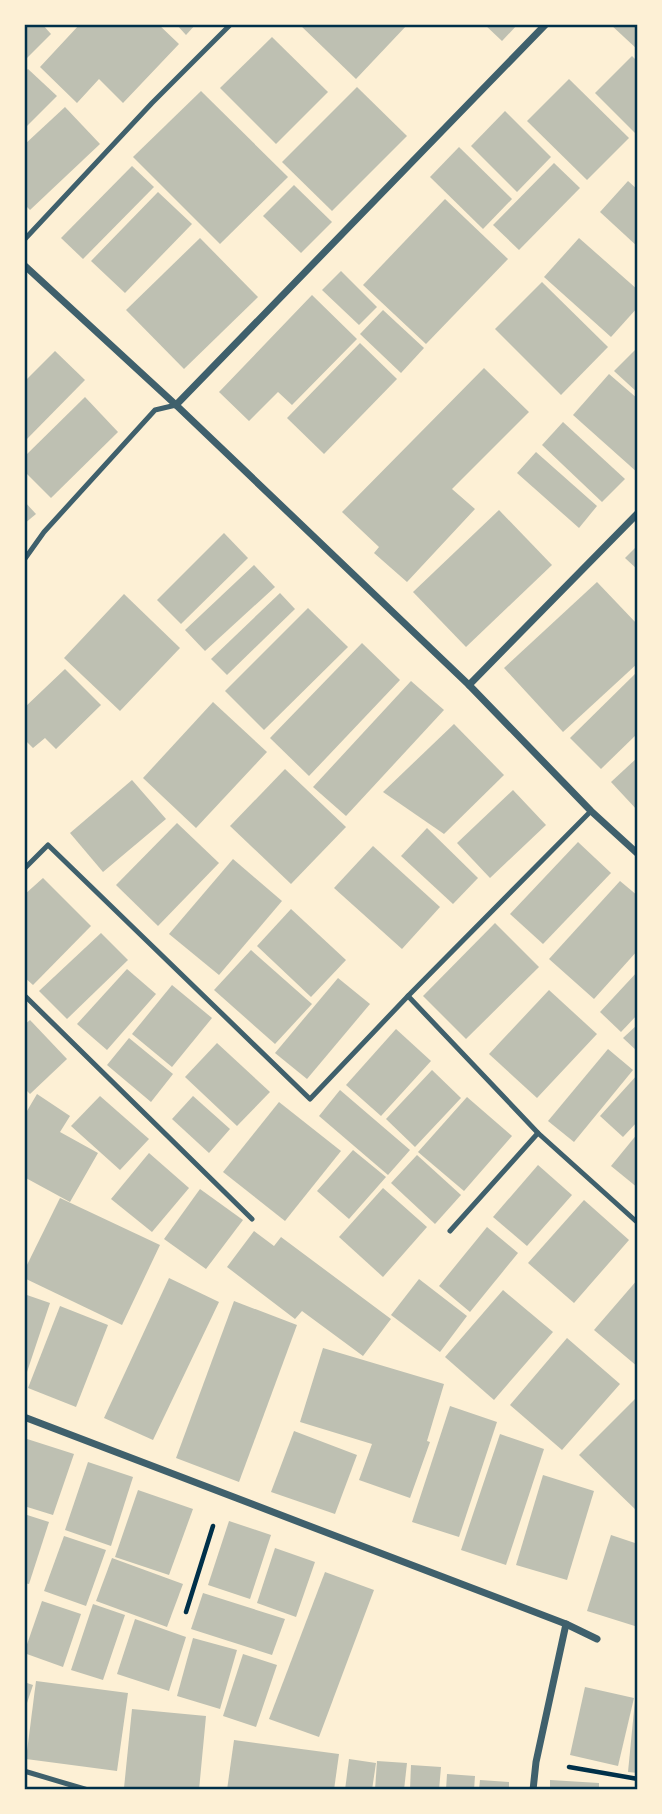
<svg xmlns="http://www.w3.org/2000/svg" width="662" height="1814" viewBox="0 0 662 1814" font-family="Signika,sans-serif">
<rect width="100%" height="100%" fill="#fdf0d5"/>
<!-- building -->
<g fill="#bec0b2">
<path d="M 24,24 L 42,24 L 51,34 L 24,61 Z"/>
<path d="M 80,24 L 158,24 L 179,44 L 123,103 L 99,79 L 77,103 L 40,67 Z"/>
<path d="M 176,24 L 196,24 L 186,35 Z"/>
<path d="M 299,24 L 408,24 L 356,79 Z"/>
<path d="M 484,24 L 518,24 L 502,41 Z"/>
<path d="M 610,24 L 638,24 L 638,50 Z"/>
<path d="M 272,37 L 328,92 L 276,144 L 220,88 Z"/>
<path d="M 632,56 L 638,62 L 638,136 L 595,93 Z"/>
<path d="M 28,69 L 57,96 L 24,129 L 24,72 Z"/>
<path d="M 569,79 L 629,138 L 587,180 L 527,121 Z"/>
<path d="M 357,87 L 407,136 L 332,211 L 282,162 Z"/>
<path d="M 201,91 L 288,177 L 220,244 L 133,157 Z"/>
<path d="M 65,107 L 100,144 L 30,210 L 24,204 L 24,145 Z"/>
<path d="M 505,111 L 551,157 L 517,192 L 471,146 Z"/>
<path d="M 459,147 L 512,199 L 483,229 L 430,177 Z"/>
<path d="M 554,163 L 580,188 L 519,250 L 493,225 Z"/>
<path d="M 132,166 L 154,187 L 83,259 L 61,238 Z"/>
<path d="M 628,181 L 638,190 L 638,247 L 600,212 Z"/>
<path d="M 294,185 L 332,222 L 301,253 L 263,216 Z"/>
<path d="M 158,192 L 192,224 L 125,293 L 91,261 Z"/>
<path d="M 445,199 L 508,259 L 426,344 L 363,285 Z"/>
<path d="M 200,238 L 258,297 L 184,369 L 126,310 Z"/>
<path d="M 579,238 L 638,290 L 638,307 L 611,337 L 544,277 Z"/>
<path d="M 341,271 L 377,307 L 359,325 L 322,290 Z"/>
<path d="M 542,282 L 608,347 L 561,395 L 495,329 Z"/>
<path d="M 312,295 L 357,339 L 292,405 L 278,392 L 249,421 L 219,392 Z"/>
<path d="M 383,310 L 424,348 L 401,373 L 360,334 Z"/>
<path d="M 360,343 L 397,379 L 324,454 L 287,418 Z"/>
<path d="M 638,347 L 638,393 L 614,371 Z"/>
<path d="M 55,351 L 85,380 L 24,442 L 24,382 Z"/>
<path d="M 484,368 L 529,412 L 452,489 L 475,509 L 407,582 L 374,553 L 379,547 L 342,512 Z"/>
<path d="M 609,374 L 638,399 L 638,473 L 573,415 Z"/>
<path d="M 85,397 L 118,432 L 51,498 L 24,471 L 24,457 Z"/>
<path d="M 563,422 L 625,479 L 602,502 L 542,445 Z"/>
<path d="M 536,452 L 597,506 L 579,528 L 517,473 Z"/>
<path d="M 24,501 L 36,514 L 24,524 Z"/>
<path d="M 499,510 L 552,565 L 466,647 L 413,592 Z"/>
<path d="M 224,533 L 248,558 L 181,624 L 157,600 Z"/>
<path d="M 638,545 L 638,570 L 625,558 Z"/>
<path d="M 254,565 L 275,587 L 205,651 L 185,630 Z"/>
<path d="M 597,582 L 638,625 L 638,663 L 563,732 L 504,668 Z"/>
<path d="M 280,593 L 295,609 L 227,675 L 211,659 Z"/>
<path d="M 124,594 L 180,648 L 120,711 L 64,658 Z"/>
<path d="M 308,608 L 348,647 L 264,730 L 225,691 Z"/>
<path d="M 362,643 L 400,680 L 309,776 L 270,738 Z"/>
<path d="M 65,669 L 101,705 L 56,749 L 45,738 L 33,748 L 24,739 L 24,708 Z"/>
<path d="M 638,671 L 638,733 L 601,769 L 570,738 Z"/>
<path d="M 411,681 L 444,710 L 346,816 L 313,787 Z"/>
<path d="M 213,702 L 267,752 L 196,828 L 143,778 Z"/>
<path d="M 454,724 L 504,775 L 444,834 L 383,792 Z"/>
<path d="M 638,757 L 638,811 L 611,782 Z"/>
<path d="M 285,769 L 346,827 L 291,884 L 230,826 Z"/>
<path d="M 132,780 L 166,819 L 103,872 L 70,833 Z"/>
<path d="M 513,790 L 546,825 L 490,878 L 457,843 Z"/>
<path d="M 177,823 L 219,863 L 158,926 L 116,885 Z"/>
<path d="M 427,828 L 478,878 L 453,904 L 401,856 Z"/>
<path d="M 578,842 L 611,873 L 543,944 L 510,914 Z"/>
<path d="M 373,846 L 440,907 L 402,949 L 334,888 Z"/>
<path d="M 233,859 L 282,901 L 219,975 L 169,934 Z"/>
<path d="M 43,878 L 91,926 L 33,985 L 24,977 L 24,895 Z"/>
<path d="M 620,881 L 638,896 L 638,950 L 594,999 L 549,959 Z"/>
<path d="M 291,909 L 346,960 L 311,997 L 257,946 Z"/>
<path d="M 495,923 L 539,967 L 466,1039 L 423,996 Z"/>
<path d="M 101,933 L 128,960 L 67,1019 L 39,991 Z"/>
<path d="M 251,950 L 312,1004 L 275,1044 L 214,990 Z"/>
<path d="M 127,969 L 156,994 L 107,1050 L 77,1024 Z"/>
<path d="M 638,971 L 638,1014 L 621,1032 L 600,1012 Z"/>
<path d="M 338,978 L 370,1004 L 307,1079 L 275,1053 Z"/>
<path d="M 172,985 L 212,1018 L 172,1067 L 132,1034 Z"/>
<path d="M 549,990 L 597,1034 L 537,1098 L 489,1054 Z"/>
<path d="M 30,1020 L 67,1059 L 30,1094 L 24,1088 L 24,1025 Z"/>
<path d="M 638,1024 L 638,1052 L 623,1038 Z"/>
<path d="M 396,1029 L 431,1061 L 381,1116 L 346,1085 Z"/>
<path d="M 129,1038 L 173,1074 L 151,1102 L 107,1065 Z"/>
<path d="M 217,1043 L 270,1092 L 237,1126 L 185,1077 Z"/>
<path d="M 608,1049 L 633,1070 L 574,1142 L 548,1121 Z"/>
<path d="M 432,1070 L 461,1098 L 415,1147 L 386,1119 Z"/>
<path d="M 638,1074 L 638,1121 L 623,1137 L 600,1116 Z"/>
<path d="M 340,1090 L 410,1150 L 388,1175 L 319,1116 Z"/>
<path d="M 37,1094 L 70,1116 L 60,1132 L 98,1153 L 70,1202 L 24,1177 L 24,1116 Z"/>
<path d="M 100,1096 L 149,1139 L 120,1170 L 71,1126 Z"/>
<path d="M 193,1096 L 230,1129 L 209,1153 L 172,1119 Z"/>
<path d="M 467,1097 L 512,1136 L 464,1191 L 418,1152 Z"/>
<path d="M 279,1102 L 341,1151 L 285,1221 L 223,1172 Z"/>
<path d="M 638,1133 L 638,1188 L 611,1166 Z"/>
<path d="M 353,1150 L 386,1177 L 349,1219 L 317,1191 Z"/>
<path d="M 149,1153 L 189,1188 L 152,1232 L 111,1199 Z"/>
<path d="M 417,1155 L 461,1195 L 435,1224 L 391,1183 Z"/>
<path d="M 538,1165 L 572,1195 L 527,1246 L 493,1217 Z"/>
<path d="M 383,1188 L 427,1227 L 383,1277 L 339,1237 Z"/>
<path d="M 200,1189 L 243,1220 L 206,1269 L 164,1239 Z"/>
<path d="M 60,1198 L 160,1245 L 122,1325 L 24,1278 L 24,1271 Z"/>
<path d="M 584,1200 L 629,1240 L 574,1303 L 528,1263 Z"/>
<path d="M 487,1227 L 518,1253 L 470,1312 L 439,1286 Z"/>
<path d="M 254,1231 L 274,1246 L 281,1237 L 391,1319 L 363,1356 L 302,1311 L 295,1319 L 227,1267 Z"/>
<path d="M 169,1278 L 219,1302 L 153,1440 L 104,1418 Z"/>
<path d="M 419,1279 L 467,1316 L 440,1352 L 391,1315 Z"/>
<path d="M 638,1279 L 638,1367 L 594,1330 Z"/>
<path d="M 503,1290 L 553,1332 L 494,1400 L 445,1357 Z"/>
<path d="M 24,1294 L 50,1303 L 25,1378 L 24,1377 Z"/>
<path d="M 234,1301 L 297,1325 L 239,1482 L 176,1458 Z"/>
<path d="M 60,1306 L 108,1325 L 76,1407 L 28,1388 Z"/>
<path d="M 567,1338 L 620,1384 L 562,1450 L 510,1405 Z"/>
<path d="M 323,1348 L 444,1384 L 427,1441 L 430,1442 L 410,1498 L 359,1480 L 372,1444 L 300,1422 Z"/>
<path d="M 638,1396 L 638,1512 L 579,1455 Z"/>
<path d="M 450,1406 L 497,1422 L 459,1537 L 412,1522 Z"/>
<path d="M 294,1431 L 357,1455 L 335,1514 L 271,1492 Z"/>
<path d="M 500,1434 L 544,1449 L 506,1565 L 461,1550 Z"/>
<path d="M 24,1438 L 74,1454 L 53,1515 L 24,1506 Z"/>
<path d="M 88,1462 L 133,1477 L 111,1546 L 65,1530 Z"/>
<path d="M 543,1475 L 594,1491 L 567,1580 L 516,1565 Z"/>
<path d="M 138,1490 L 193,1509 L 169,1575 L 115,1557 Z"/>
<path d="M 24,1514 L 49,1522 L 29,1584 L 24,1583 Z"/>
<path d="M 229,1521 L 271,1535 L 250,1599 L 208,1585 Z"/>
<path d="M 611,1535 L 638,1544 L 638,1627 L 587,1611 Z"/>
<path d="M 64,1536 L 106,1550 L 86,1606 L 44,1591 Z"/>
<path d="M 275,1548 L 315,1562 L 296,1617 L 257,1603 Z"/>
<path d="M 112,1558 L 183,1584 L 167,1627 L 96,1601 Z"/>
<path d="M 325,1572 L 374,1590 L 319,1737 L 269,1719 Z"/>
<path d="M 203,1593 L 285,1619 L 272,1655 L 191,1629 Z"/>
<path d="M 42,1601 L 81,1614 L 63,1667 L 24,1653 Z"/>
<path d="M 93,1604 L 125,1615 L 103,1680 L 71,1670 Z"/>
<path d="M 135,1619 L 186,1637 L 169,1691 L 117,1674 Z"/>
<path d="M 193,1638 L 237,1650 L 220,1709 L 177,1696 Z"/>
<path d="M 243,1654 L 277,1665 L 256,1727 L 223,1716 Z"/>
<path d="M 36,1681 L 128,1693 L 117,1771 L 26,1759 Z"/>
<path d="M 24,1682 L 33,1685 L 25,1709 L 24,1709 Z"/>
<path d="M 585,1687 L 634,1698 L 618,1766 L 570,1755 Z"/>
<path d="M 636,1690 L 638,1691 L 638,1773 L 628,1772 Z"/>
<path d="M 132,1709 L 206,1716 L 199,1790 L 124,1788 Z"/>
<path d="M 234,1740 L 339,1754 L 334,1790 L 227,1790 Z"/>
<path d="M 349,1759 L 376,1763 L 372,1790 L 345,1790 Z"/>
<path d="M 377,1761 L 407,1763 L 404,1790 L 375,1790 Z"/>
<path d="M 411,1765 L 441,1767 L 439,1790 L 410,1790 Z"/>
<path d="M 447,1774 L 475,1776 L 474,1790 L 446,1790 Z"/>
<path d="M 480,1780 L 509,1782 L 509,1790 L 479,1790 Z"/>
<path d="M 550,1780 L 599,1783 L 599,1790 L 550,1790 Z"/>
</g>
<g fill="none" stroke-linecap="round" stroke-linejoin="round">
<!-- path -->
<g stroke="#003049" stroke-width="4.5">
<path d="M 186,1612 L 213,1526"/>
<path d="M 569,1767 L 638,1779"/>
</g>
<!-- service -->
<g stroke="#3f606c" stroke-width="5">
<path d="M 24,240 L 152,103 L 231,24"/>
<path d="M 24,560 L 44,532 L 155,410 L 176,405"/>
<path d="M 24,869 L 48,845 L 310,1099 L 408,996 L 591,811"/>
<path d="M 24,995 L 252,1219"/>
<path d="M 408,996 L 538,1133 L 638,1223"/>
<path d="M 450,1231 L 538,1133"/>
<path d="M 24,1771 L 88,1790"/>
</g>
<!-- minor -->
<g stroke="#3f606c" stroke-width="7">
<path d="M 24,265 L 176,405 L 469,685 L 591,811 L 638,854"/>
<path d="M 176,405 L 546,24"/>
<path d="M 469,685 L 638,513"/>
<path d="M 24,1417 L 566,1624 L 597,1639"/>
<path d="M 533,1790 L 536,1762 L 566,1624"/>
</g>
</g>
<!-- border -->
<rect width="662" height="1814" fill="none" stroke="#fdf0d5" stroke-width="52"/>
<rect x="26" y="26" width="610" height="1762" fill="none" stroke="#003049" stroke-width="2.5"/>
</svg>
